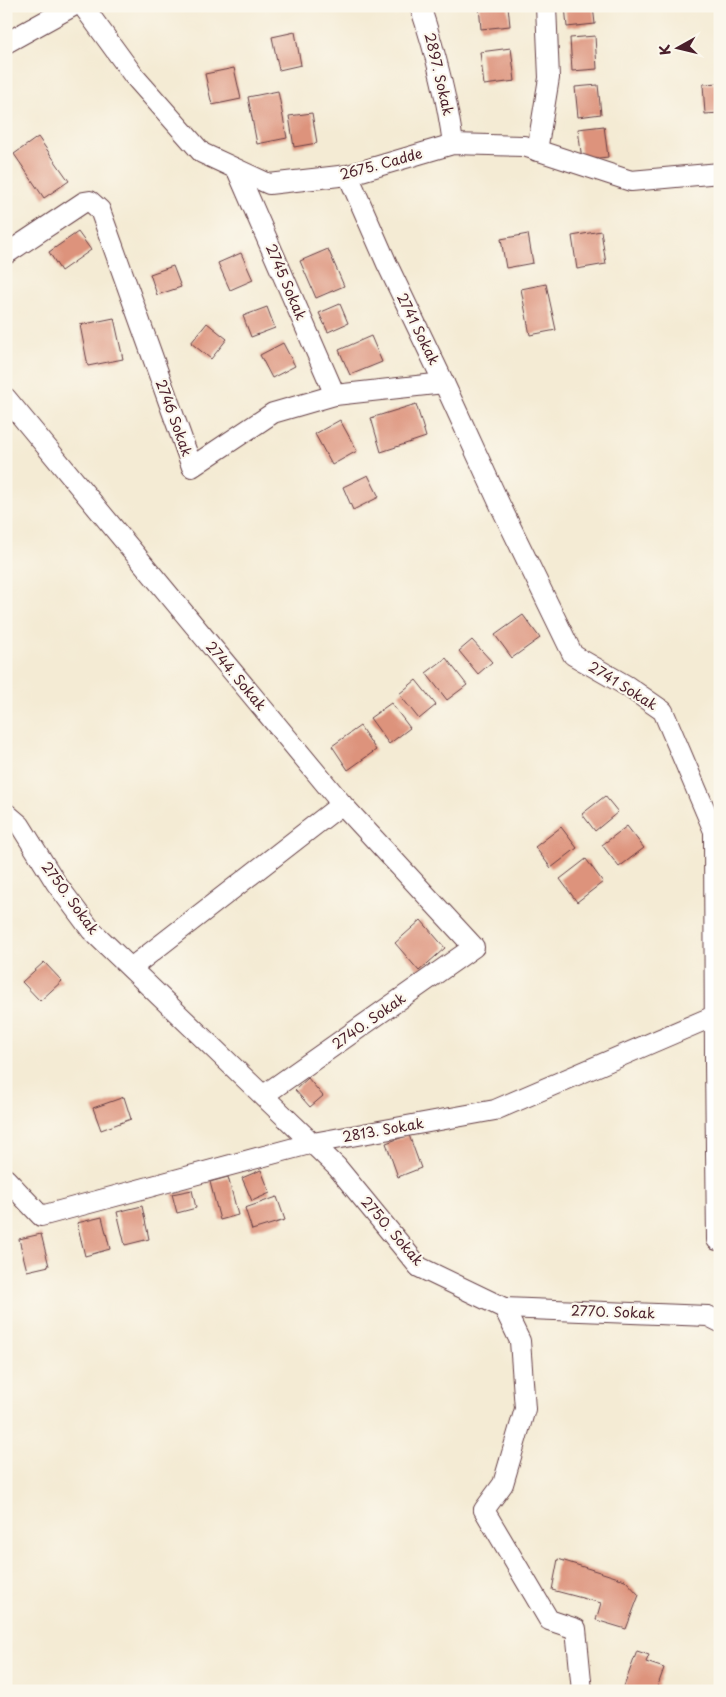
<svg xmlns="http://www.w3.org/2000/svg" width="726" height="1697" viewBox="0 0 726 1697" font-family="'Playpen Sans',sans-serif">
<rect width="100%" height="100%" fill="#fbf7ec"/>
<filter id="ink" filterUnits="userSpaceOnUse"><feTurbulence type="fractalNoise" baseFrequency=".02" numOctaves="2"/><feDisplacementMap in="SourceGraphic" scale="10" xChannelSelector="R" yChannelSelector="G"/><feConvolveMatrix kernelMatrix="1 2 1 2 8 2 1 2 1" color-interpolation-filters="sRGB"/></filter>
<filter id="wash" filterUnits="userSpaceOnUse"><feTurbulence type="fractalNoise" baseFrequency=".0096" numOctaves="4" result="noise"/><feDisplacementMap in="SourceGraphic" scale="20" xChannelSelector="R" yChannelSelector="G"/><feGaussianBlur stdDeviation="1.12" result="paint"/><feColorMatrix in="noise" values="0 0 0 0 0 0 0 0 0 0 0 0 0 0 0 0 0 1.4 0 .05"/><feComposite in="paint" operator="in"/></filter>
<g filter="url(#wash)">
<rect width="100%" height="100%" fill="#f4ebd4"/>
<g id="blocks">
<!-- building -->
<g fill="#dd937c">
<path d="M 479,6 L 508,6 L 510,26 L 481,29 Z"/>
<path d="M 565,6 L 593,6 L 595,24 L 567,27 Z"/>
<path d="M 295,32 L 301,65 L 279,70 L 272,37 Z"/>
<path d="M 595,36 L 597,69 L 572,71 L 570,38 Z"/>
<path d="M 511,48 L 515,81 L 484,85 L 480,52 Z"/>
<path d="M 234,68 L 241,99 L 212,105 L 205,74 Z"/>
<path d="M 720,83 L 720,113 L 705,114 L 703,84 Z"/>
<path d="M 598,85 L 601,114 L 578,117 L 575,87 Z"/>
<path d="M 278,91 L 287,138 L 257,144 L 248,97 Z"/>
<path d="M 312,113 L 317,143 L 294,147 L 289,116 Z"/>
<path d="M 604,126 L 608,157 L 582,160 L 578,129 Z"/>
<path d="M 38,137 L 69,181 L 44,198 L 14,154 Z"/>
<path d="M 601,231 L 606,264 L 577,269 L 572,236 Z"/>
<path d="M 78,232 L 91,250 L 61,271 L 49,252 Z"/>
<path d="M 528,234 L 533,263 L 506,268 L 501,239 Z"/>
<path d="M 328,249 L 344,286 L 316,298 L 300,261 Z"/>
<path d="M 241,253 L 253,280 L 230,290 L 218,263 Z"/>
<path d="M 173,266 L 181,287 L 157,295 L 150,274 Z"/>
<path d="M 546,284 L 556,330 L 530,335 L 521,289 Z"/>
<path d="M 340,304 L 348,323 L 328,332 L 319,313 Z"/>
<path d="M 267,307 L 275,328 L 251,337 L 243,316 Z"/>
<path d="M 114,318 L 123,359 L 88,366 L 80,325 Z"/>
<path d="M 207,323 L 227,339 L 211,359 L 191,343 Z"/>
<path d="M 371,336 L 382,362 L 350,375 L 339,350 Z"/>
<path d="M 283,343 L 295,366 L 272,378 L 260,355 Z"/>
<path d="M 416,404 L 426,437 L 381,452 L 371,418 Z"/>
<path d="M 340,420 L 357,451 L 332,465 L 315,434 Z"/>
<path d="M 368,475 L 379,497 L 353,510 L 343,487 Z"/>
<path d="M 523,615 L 540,638 L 512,658 L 495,635 Z"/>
<path d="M 472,640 L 492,662 L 478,674 L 459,651 Z"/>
<path d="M 446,658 L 467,685 L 447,700 L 426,673 Z"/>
<path d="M 416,680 L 436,705 L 419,719 L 399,694 Z"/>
<path d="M 391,703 L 410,728 L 389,744 L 370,718 Z"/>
<path d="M 360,726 L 376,750 L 348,770 L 332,746 Z"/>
<path d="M 605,796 L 618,812 L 595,831 L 582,814 Z"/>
<path d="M 627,826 L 644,848 L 619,867 L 602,845 Z"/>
<path d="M 561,827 L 577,848 L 551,868 L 535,847 Z"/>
<path d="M 586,859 L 603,882 L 577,902 L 560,879 Z"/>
<path d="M 421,920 L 445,948 L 419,971 L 395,943 Z"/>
<path d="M 44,962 L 62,981 L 40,1001 L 22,982 Z"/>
<path d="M 308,1078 L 323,1096 L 310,1107 L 295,1090 Z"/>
<path d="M 124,1097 L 131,1119 L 101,1130 L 93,1108 Z"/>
<path d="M 409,1135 L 421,1168 L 398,1177 L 386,1143 Z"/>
<path d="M 261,1170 L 270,1193 L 252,1201 L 242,1178 Z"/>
<path d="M 228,1177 L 238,1215 L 220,1220 L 210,1182 Z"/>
<path d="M 192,1190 L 196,1208 L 177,1213 L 172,1194 Z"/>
<path d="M 277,1197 L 285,1220 L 252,1230 L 245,1208 Z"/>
<path d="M 142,1206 L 149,1239 L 125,1245 L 117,1212 Z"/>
<path d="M 102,1217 L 110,1249 L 85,1256 L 77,1223 Z"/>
<path d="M 41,1234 L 49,1266 L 27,1271 L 19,1239 Z"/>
<path d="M 558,1559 L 625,1580 L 639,1595 L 626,1629 L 596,1620 L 601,1603 L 552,1590 Z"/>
<path d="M 637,1651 L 649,1655 L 646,1662 L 664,1668 L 656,1691 L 623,1689 Z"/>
</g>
</g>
</g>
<g filter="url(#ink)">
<use href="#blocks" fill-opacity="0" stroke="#643e44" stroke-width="1"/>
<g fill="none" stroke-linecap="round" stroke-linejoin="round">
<!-- minor casing -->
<g stroke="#643e44" stroke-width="22">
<g id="minor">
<path d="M 83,6 L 134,76 L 202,153 L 269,184 L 348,175 L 453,144 L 524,146 L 631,181 L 720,173"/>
<path d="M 420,6 C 435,51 447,97 453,144"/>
<path d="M 6,43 L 73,6"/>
<path d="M 537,151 L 549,78 L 546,6"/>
<path d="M 237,170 L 335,395"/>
<path d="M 348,175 L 387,264 L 444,383 L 500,505 L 573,655 L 627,686 L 663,711 L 714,831 L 715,1062 L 717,1240 L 720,1240"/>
<path d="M 6,254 L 84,202 L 90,201 L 100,210 L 192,467 L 273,413 L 335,395 L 444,383"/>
<path d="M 6,398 L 342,804 L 474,947 L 264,1095"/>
<path d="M 6,813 L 20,825 L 56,883 L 91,930 L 337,1167 L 419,1267 L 504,1308 L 520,1341 L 525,1409 L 503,1484 L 484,1510 L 549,1620 L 576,1629 L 582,1691"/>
<path d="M 131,968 L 342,804"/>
<path d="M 6,1179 L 41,1216 L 313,1143 L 495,1110 L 714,1016"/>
<path d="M 504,1308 L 708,1316 L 720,1322"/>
</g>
</g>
<!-- minor -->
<use href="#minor" stroke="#fff" stroke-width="20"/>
</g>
</g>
<g text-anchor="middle" stroke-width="4.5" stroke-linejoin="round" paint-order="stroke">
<!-- street labels -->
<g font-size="14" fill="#4a1f2b" stroke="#fbf7ec">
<text transform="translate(439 74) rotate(77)" y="5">2897. Sokak</text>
<text transform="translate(381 164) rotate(-15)" y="5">2675. Cadde</text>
<text transform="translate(286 282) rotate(67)" y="5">2745 Sokak</text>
<text transform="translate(418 329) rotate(64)" y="5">2741 Sokak</text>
<text transform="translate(174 418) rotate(70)" y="5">2746 Sokak</text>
<text transform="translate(236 676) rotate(50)" y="5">2744. Sokak</text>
<text transform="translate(623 686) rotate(32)" y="5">2741 Sokak</text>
<text transform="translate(70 898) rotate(54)" y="5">2750. Sokak</text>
<text transform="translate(369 1021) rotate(-35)" y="5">2740. Sokak</text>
<text transform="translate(383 1130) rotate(-10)" y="5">2813. Sokak</text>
<text transform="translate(392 1231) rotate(49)" y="5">2750. Sokak</text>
<text transform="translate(613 1312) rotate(2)" y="5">2770. Sokak</text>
</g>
</g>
<!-- margin -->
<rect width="726" height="1697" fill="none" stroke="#fbf7ec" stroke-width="25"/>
<!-- north arrow -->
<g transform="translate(678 48) rotate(262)" stroke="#fbf7ec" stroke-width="4" paint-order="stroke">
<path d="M0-4L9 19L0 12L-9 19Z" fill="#4a1f2b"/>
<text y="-8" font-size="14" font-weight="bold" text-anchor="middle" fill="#4a1f2b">K</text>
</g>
</svg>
